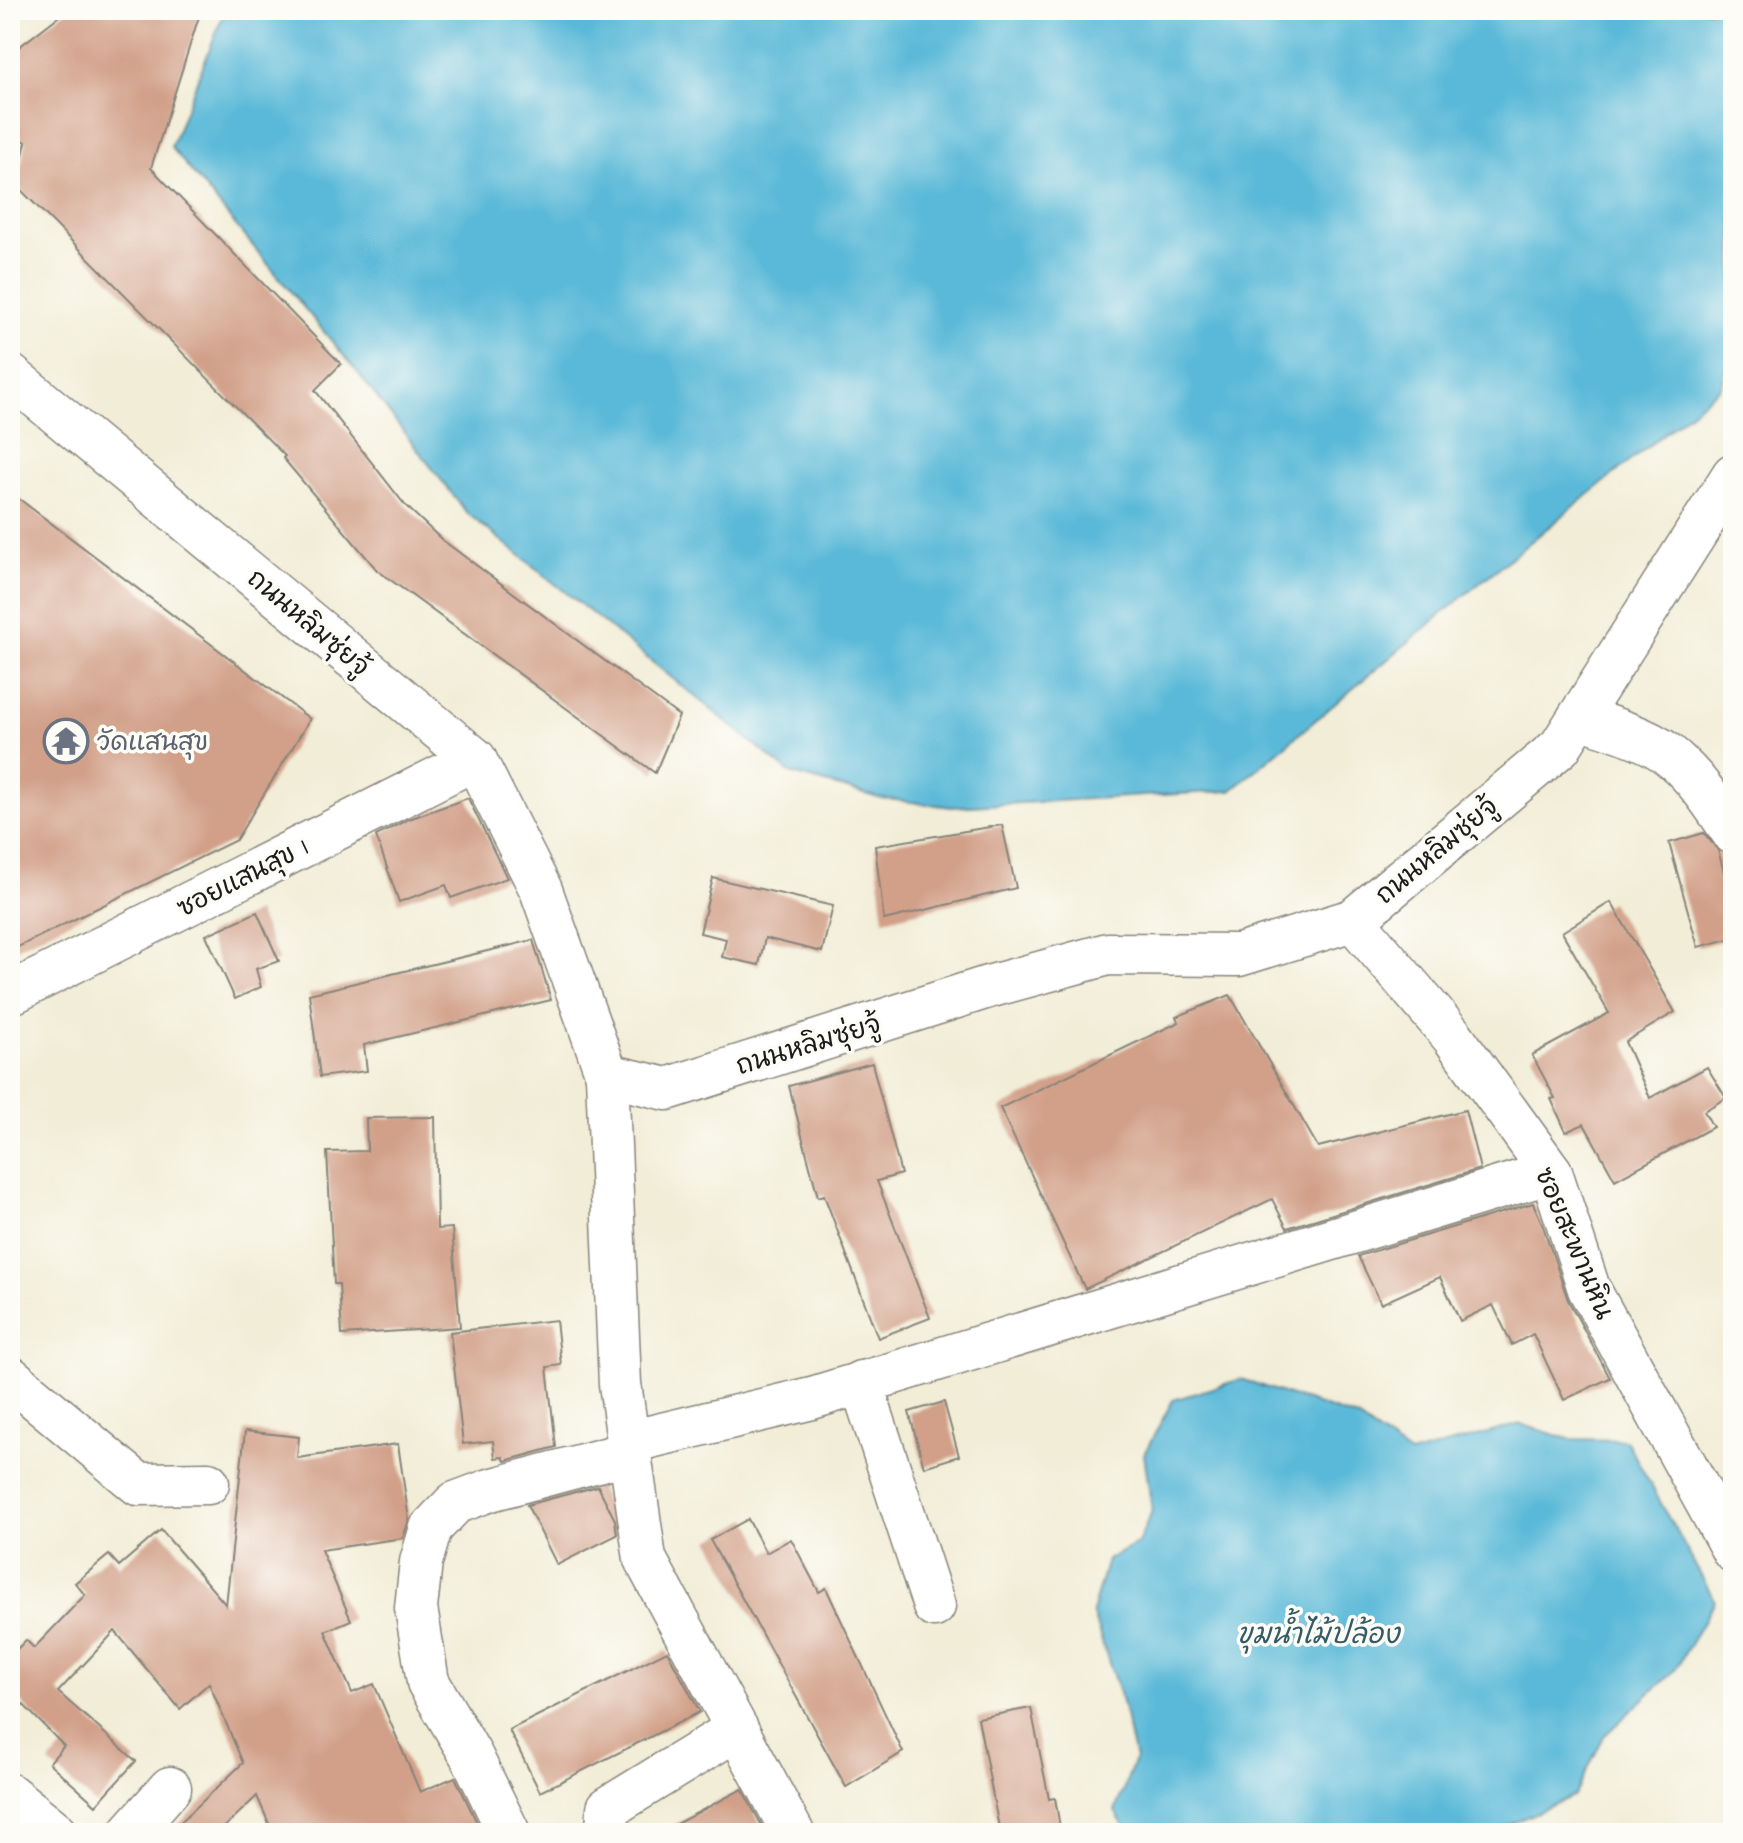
<svg xmlns="http://www.w3.org/2000/svg" width="1743" height="1843" viewBox="0 0 1743 1843" font-family="'Architects Daughter','Playpen Sans Thai',sans-serif">
<rect width="100%" height="100%" fill="#fdfcf7"/>
<filter id="ink" filterUnits="userSpaceOnUse"><feTurbulence type="fractalNoise" baseFrequency=".0125" numOctaves="2"/><feDisplacementMap in="SourceGraphic" scale="16" xChannelSelector="R" yChannelSelector="G"/><feConvolveMatrix kernelMatrix="1 2 1 2 8 2 1 2 1" color-interpolation-filters="sRGB"/></filter>
<filter id="wash" filterUnits="userSpaceOnUse"><feTurbulence type="fractalNoise" baseFrequency=".006" numOctaves="4" result="noise"/><feDisplacementMap in="SourceGraphic" scale="32" xChannelSelector="R" yChannelSelector="G"/><feGaussianBlur stdDeviation="1.8" result="paint"/><feColorMatrix in="noise" values="0 0 0 0 0 0 0 0 0 0 0 0 0 0 0 0 0 1.4 0 .05"/><feComposite in="paint" operator="in"/></filter>
<g filter="url(#wash)">
<rect width="100%" height="100%" fill="#f2edd7"/>
<!-- water -->
<g fill="#5ab9d8" stroke="#3b6a7a" stroke-width="2">
<path d="M 225,10 L 1733,10 L 1733,349 L 1721,387 L 1449,608 L 1231,791 L 952,807 L 879,798 L 790,773 L 467,513 L 354,368 L 171,147 Z"/>
<path d="M 1241,1379 L 1357,1418 L 1410,1455 L 1520,1424 L 1569,1439 L 1626,1440 L 1715,1601 L 1675,1670 L 1604,1736 L 1575,1795 L 1491,1833 L 1128,1833 L 1115,1811 L 1135,1759 L 1122,1702 L 1092,1612 L 1107,1560 L 1138,1543 L 1152,1511 L 1144,1454 L 1173,1400 Z"/>
</g>
<g id="blocks">
<!-- building -->
<g fill="#d2a089">
<path d="M 67,10 L 201,10 L 151,168 L 341,364 L 315,390 L 405,505 L 441,539 L 679,716 L 655,773 L 377,570 L 283,458 L 285,456 L 16,185 L 26,142 L 10,130 L 10,54 Z"/>
<path d="M 10,492 L 310,719 L 236,840 L 10,951 Z"/>
<path d="M 468,798 L 507,878 L 451,898 L 446,885 L 399,902 L 376,836 L 409,819 Z"/>
<path d="M 1002,825 L 1016,888 L 884,920 L 875,846 Z"/>
<path d="M 1704,833 L 1718,850 L 1733,906 L 1733,938 L 1698,947 L 1669,843 Z"/>
<path d="M 713,878 L 833,906 L 822,952 L 765,938 L 759,965 L 722,957 L 726,939 L 700,933 Z"/>
<path d="M 1611,902 L 1675,1012 L 1625,1042 L 1650,1098 L 1707,1067 L 1726,1098 L 1704,1111 L 1713,1127 L 1615,1180 L 1584,1124 L 1566,1132 L 1551,1099 L 1555,1098 L 1532,1055 L 1609,1013 L 1562,932 Z"/>
<path d="M 257,912 L 279,961 L 256,969 L 261,987 L 235,999 L 206,935 Z"/>
<path d="M 533,940 L 551,1000 L 364,1045 L 367,1071 L 320,1077 L 309,994 Z"/>
<path d="M 1230,995 L 1318,1147 L 1465,1110 L 1480,1169 L 1287,1228 L 1272,1199 L 1085,1289 L 1000,1108 L 1179,1022 L 1176,1017 Z"/>
<path d="M 872,1063 L 901,1174 L 877,1181 L 930,1318 L 878,1338 L 824,1195 L 818,1197 L 789,1086 Z"/>
<path d="M 435,1117 L 437,1229 L 452,1228 L 460,1327 L 342,1335 L 339,1284 L 334,1284 L 327,1152 L 367,1151 L 366,1118 Z"/>
<path d="M 1533,1203 L 1542,1223 L 1568,1300 L 1610,1378 L 1564,1400 L 1533,1334 L 1512,1345 L 1493,1305 L 1460,1321 L 1440,1277 L 1381,1304 L 1358,1256 Z"/>
<path d="M 556,1320 L 561,1365 L 547,1367 L 556,1447 L 505,1461 L 503,1457 L 495,1458 L 493,1441 L 463,1444 L 450,1332 Z"/>
<path d="M 944,1402 L 959,1456 L 924,1467 L 909,1412 Z"/>
<path d="M 245,1431 L 299,1437 L 297,1458 L 398,1444 L 409,1520 L 403,1538 L 321,1550 L 351,1620 L 325,1631 L 352,1693 L 374,1684 L 420,1792 L 455,1777 L 482,1833 L 273,1833 L 257,1796 L 218,1833 L 169,1833 L 243,1763 L 209,1683 L 180,1709 L 115,1631 L 58,1692 L 136,1761 L 96,1805 L 49,1763 L 64,1746 L 10,1691 L 10,1656 L 26,1640 L 34,1648 L 85,1595 L 75,1583 L 109,1555 L 119,1566 L 161,1530 L 226,1605 Z"/>
<path d="M 598,1486 L 615,1520 L 617,1535 L 557,1565 L 527,1505 Z"/>
<path d="M 748,1519 L 766,1553 L 791,1539 L 819,1592 L 826,1588 L 903,1752 L 846,1787 L 710,1540 Z"/>
<path d="M 667,1651 L 700,1712 L 540,1792 L 509,1730 Z"/>
<path d="M 1031,1708 L 1049,1799 L 1055,1798 L 1061,1833 L 1000,1833 L 978,1718 Z"/>
<path d="M 742,1789 L 766,1833 L 659,1833 Z"/>
</g>
</g>
</g>
<g filter="url(#ink)">
<use href="#blocks" fill-opacity="0" stroke="#87847a" stroke-width="2"/>
<g fill="none" stroke-linecap="round" stroke-linejoin="round">
<!-- minor casing -->
<g stroke="#87847a" stroke-width="45">
<g id="minor">
<path d="M 10,375 L 475,759 L 541,890 L 607,1075 L 667,1089 L 988,987 L 1108,954 L 1239,955 L 1353,920 L 1560,747 L 1733,475"/>
<path d="M 1579,717 C 1610,728 1650,737 1675,760 C 1698,780 1716,808 1733,833"/>
<path d="M 1353,920 L 1453,1037 L 1551,1172 L 1589,1289 L 1733,1551"/>
<path d="M 10,994 L 475,759"/>
<path d="M 607,1075 L 620,1384 L 645,1559 L 793,1833"/>
<path d="M 10,1377 L 138,1484 L 208,1483"/>
<path d="M 861,1382 L 934,1606"/>
<path d="M 629,1442 L 812,1398 L 1551,1172"/>
<path d="M 10,1795 L 57,1833"/>
<path d="M 130,1833 L 170,1788"/>
<path d="M 509,1833 L 472,1757 L 428,1682 L 416,1608 L 421,1562 L 431,1528 L 455,1503 L 490,1490 L 631,1452"/>
<path d="M 607,1833 L 608,1808 L 737,1729"/>
</g>
</g>
<!-- minor -->
<use href="#minor" stroke="#fff" stroke-width="42"/>
</g>
</g>
<!-- icons -->
<defs>
<g id="temple-ring" transform="scale(2.3)"><circle r="9.5" fill="#fdfcf7" stroke="#6b7280" stroke-width="1.5"/><path d="M0-6L5-2H3V0L6.5 2.5H4V6H1.5V3h-3V6H-4V2.5H-6.5L-3 0V-2H-5Z" fill="#6b7280"/></g>
</defs>
<g fill-rule="evenodd">
<use href="#temple-ring" x="66" y="741"/>
</g>
<g text-anchor="middle" stroke-width="7" stroke-linejoin="round" paint-order="stroke">
<!-- street labels -->
<g font-size="26" fill="#1c1c1c" stroke="#fdfcf7">
<text transform="translate(309 622) rotate(40)" y="9">ถนนหลิมซุ่ยจู้</text>
<text transform="translate(1436 850) rotate(-40)" y="9">ถนนหลิมซุ่ยจู้</text>
<text transform="translate(242 877) rotate(-27)" y="9">ซอยแสนสุข 1</text>
<text transform="translate(808 1044) rotate(-17)" y="9">ถนนหลิมซุ่ยจู้</text>
<text transform="translate(1575 1243) rotate(67)" y="9">ซอยสะพานหิน</text>
</g>
<!-- worship labels -->
<g font-size="26" fill="#5b616d" stroke="#fdfcf7" text-anchor="start">
<text x="97" y="750">วัดแสนสุข</text>
</g>
<!-- water labels -->
<g font-size="28" font-style="italic" fill="#355b67" stroke="#fdfcf7">
<text x="1318" y="1643">ขุมน้ำไม้ปล้อง</text>
</g>
</g>
<!-- margin -->
<rect width="1743" height="1843" fill="none" stroke="#fdfcf7" stroke-width="40"/>
</svg>
